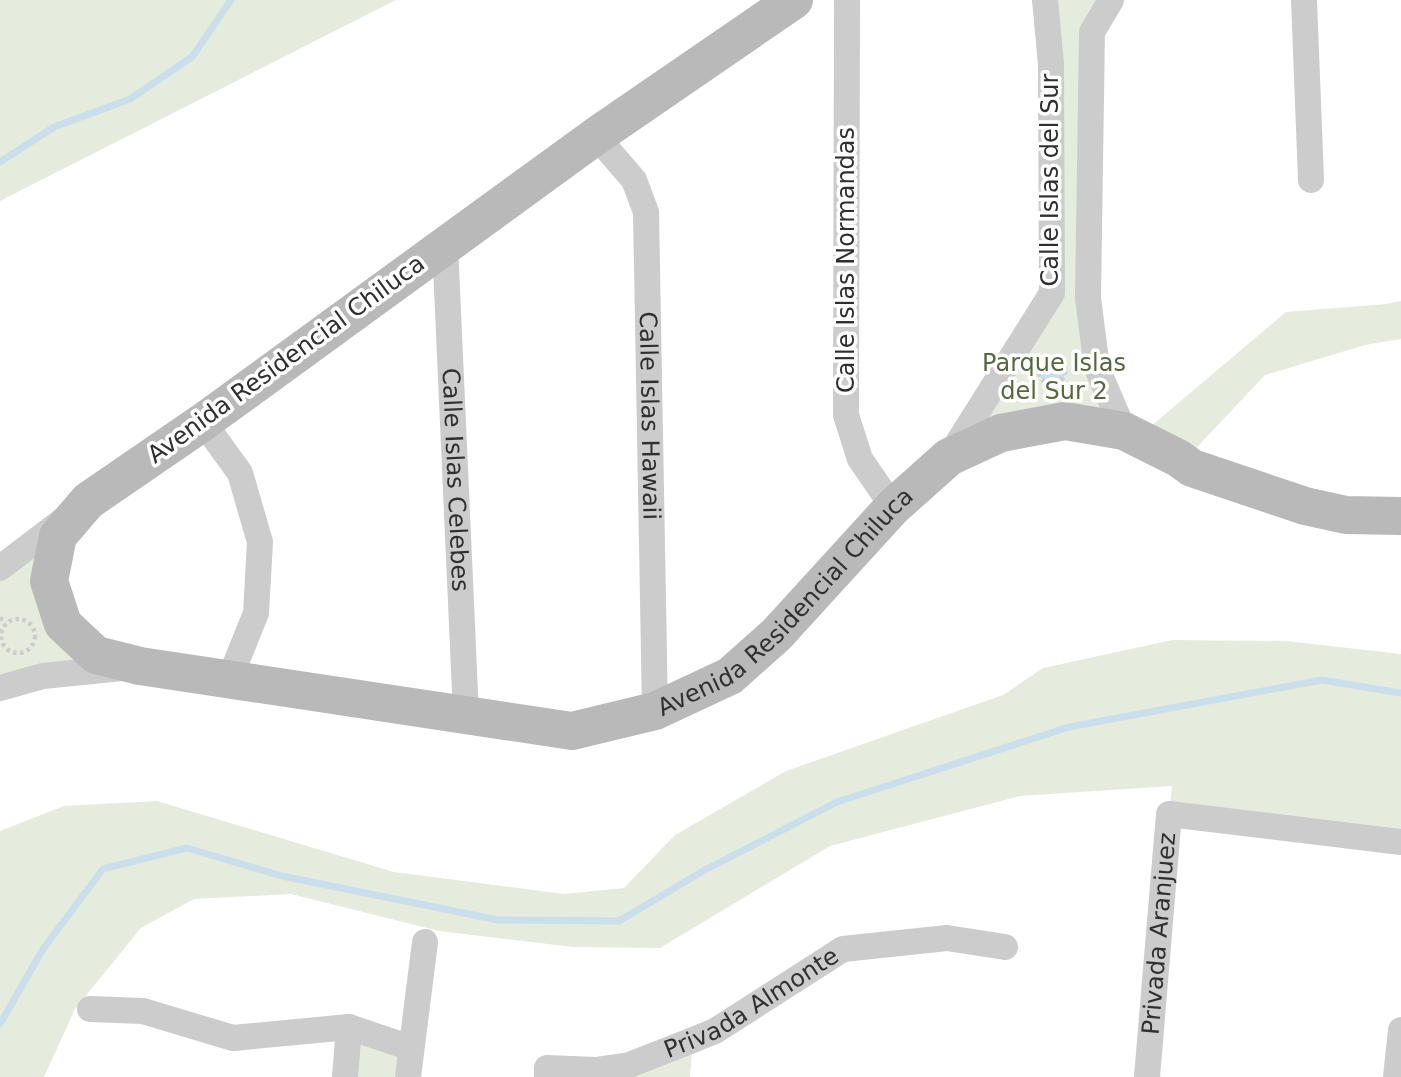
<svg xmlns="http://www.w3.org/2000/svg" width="1401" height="1077" viewBox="0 0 1401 1077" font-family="'DejaVu Sans',sans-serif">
<rect width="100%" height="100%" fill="#fff"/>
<!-- green -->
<g fill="#e5ecdd">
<path d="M 0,0 L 396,0 L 0,201 Z"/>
<path d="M 1045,0 L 1111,0 L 1092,32 L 1088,298 L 1124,431 L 949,457 L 1052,293 Z"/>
<path d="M 1401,301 L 1401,339 L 1365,345 L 1265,375 L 1183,462 L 1137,438 L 1286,312 L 1386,304 Z"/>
<path d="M 88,501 L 49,581 L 96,655 L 0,688 L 0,568 Z"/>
<path d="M 1172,640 L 1286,641 L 1401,654 L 1401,842 L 1169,814 L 1172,786 L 1020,796 L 830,846 L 660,948 L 573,947 L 439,931 L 291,894 L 194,899 L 141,928 L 75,1009 L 44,1077 L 0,1077 L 0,831 L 64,806 L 157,801 L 394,872 L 564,894 L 624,888 L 675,835 L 786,771 L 1003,695 L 1043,668 Z"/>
<path d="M 349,1027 L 411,1048 L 408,1077 L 345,1077 Z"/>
<path d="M 693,1040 L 690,1077 L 547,1077 Z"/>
</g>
<!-- water -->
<circle fill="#cadfeb" cx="1052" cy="371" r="13"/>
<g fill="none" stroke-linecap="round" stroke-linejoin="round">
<!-- stream -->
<g stroke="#cadfeb" stroke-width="7">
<path d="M 0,162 L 54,127 L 130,99 L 192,57 L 231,0"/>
<path d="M 0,1024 L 43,949 L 103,869 L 187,848 L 282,876 L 498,920 L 619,921 L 703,871 L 837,802 L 1069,727 L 1322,680 L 1401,693"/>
</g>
<!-- path -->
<g stroke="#ccc" stroke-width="4.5" stroke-dasharray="3.5 3.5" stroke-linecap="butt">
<circle cx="1052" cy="371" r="13"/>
<path d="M 0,618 L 6,622"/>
<circle cx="18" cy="636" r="17"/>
</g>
<!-- street -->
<g stroke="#ccc" stroke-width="26">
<path d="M 847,0 L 846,415 L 860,459 L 893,507"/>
<path d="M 1111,0 L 1092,32 L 1088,298 L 1097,368 L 1124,431"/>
<path d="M 1304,0 L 1311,180"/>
<path id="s1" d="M 596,136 L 634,180 L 646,212 L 655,711"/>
<path id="s2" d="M 445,244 L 466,715"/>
<path d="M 203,422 L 240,473 L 260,542 L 256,613 L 229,680"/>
<path d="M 949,457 L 1052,293 L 1051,64 L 1045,0"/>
<path d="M 0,568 L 66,518"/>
<path d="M 0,688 L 43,676 L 122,668"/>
<path d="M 90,1009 L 143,1011 L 233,1038 L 349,1027 L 411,1048"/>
<path d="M 345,1077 L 349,1027"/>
<path d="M 408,1077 L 425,942"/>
<path id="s3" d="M 547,1077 L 547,1068 L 596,1070 L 629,1065 L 693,1040 L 715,1031 L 843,949 L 947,938 L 1005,947"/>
<path id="s4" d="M 1147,1077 L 1169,814 L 1401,842"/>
<path d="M 1396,1077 L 1401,1030"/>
</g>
<!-- secondary -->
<path stroke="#b9b9b9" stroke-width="38" id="s5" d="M 794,0 L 596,136 L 203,422 L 88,501 L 58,536 L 49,581 L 63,624 L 96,655 L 140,666 L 572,731 L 655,711 L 730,676 L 777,634 L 893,507 L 949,457 L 1001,433 L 1065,421 L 1124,431 L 1178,458 L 1192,468 L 1305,506 L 1346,515 L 1401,516"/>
</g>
<g text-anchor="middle" stroke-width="7" stroke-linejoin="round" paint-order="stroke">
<!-- street labels -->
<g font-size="24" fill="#2f2f2f" stroke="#fff">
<text transform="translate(1050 180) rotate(-90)" y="8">Calle Islas del Sur</text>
<text transform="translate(846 260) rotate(-90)" y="8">Calle Islas Normandas</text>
<text transform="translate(286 359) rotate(-36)" y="8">Avenida Residencial Chiluca</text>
<text dy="8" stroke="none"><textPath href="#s1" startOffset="296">Calle Islas Hawaii</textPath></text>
<text dy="8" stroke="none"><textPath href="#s2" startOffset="236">Calle Islas Celebes</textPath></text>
<text dy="8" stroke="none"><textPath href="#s5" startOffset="1788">Avenida Residencial Chiluca</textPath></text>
<text dy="8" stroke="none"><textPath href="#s4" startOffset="144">Privada Aranjuez</textPath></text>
<text dy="8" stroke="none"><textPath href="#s3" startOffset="229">Privada Almonte</textPath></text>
</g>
<!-- park labels -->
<g font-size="24" fill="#54693d" stroke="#fff">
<text x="1054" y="371">Parque Islas<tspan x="1054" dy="28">del Sur 2</tspan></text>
</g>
</g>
</svg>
